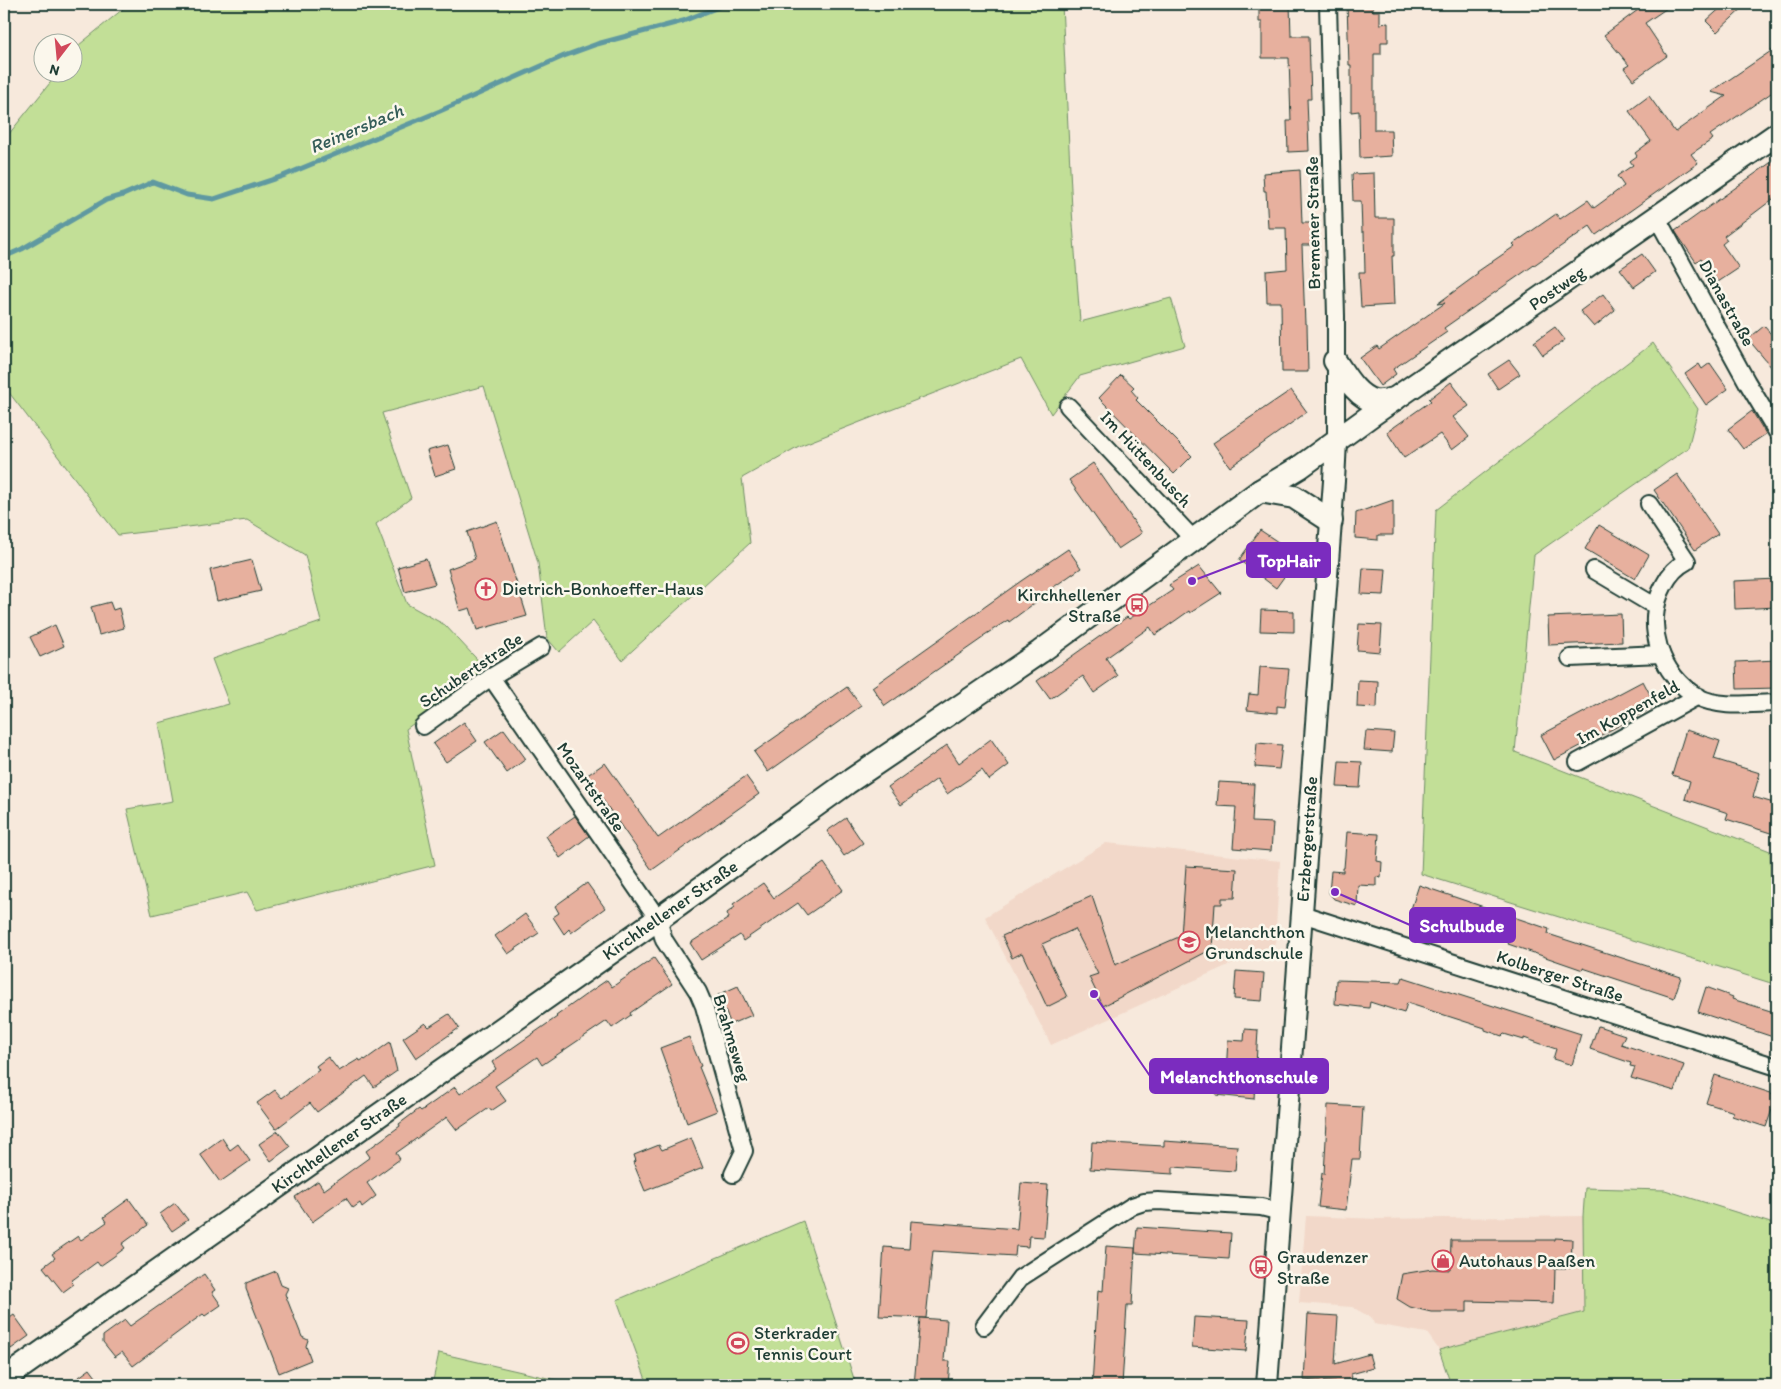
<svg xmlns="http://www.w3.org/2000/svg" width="1781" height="1389" viewBox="0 0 1781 1389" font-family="Itim,sans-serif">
<rect width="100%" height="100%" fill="#f7e9dc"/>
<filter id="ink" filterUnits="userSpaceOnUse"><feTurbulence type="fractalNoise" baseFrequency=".02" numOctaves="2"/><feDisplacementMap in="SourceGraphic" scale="10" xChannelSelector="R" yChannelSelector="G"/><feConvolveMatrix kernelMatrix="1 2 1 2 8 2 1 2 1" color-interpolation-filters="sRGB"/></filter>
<g filter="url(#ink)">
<!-- built -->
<g fill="#f2d8c9">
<path d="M 1106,843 L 1280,861 L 1275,944 L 1051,1045 L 985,917 Z"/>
<path d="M 1306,1216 L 1378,1219 L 1583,1216 L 1585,1312 L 1439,1350 L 1427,1333 L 1374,1324 L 1372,1318 L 1352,1307 L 1299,1303 Z"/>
</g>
<!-- green -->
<g fill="#c2df97" stroke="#708e66">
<path d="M 129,4 L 1062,4 L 1072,210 L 1080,322 L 1171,298 L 1185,346 L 1080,376 L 1051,414 L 1021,359 L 799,446 L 742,478 L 750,543 L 622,660 L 593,621 L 559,652 L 547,638 L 538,563 L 484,386 L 382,413 L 411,498 L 376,524 L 407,604 L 445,625 L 487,670 L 406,729 L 435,865 L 257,910 L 247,892 L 152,915 L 127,809 L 173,801 L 159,723 L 229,704 L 212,659 L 321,622 L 305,555 L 247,520 L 118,535 L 4,386 L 4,140 L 58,73 L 72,72 L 73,54 L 79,45 Z"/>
<path d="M 1653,343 L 1698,409 L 1688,448 L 1534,555 L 1515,752 L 1770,851 L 1774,984 L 1421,874 L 1436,510 Z"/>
<path d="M 1585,1188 L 1665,1190 L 1777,1225 L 1777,1385 L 1451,1385 L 1439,1350 L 1584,1312 L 1583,1216 Z"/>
<path d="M 803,1221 L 856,1385 L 648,1385 L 617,1300 Z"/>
<path d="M 439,1353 L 578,1385 L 432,1385 Z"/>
</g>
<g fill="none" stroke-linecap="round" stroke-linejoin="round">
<!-- stream -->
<path stroke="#5f99a1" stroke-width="5" d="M 4,257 L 22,249 L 106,200 L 123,195 L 153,182 L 187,195 L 214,199 L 283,176 L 440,111 L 564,56 L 597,44 L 683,21 L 726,4"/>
</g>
<!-- building -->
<g fill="#e7b09e" stroke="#1f3d34">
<path d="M 1259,4 L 1290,4 L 1291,36 L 1309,36 L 1311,99 L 1307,99 L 1309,151 L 1288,152 L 1287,121 L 1291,121 L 1289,58 L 1262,58 L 1262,22 L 1259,22 Z"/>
<path d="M 1347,4 L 1373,4 L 1373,11 L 1380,11 L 1380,24 L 1388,23 L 1388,42 L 1381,42 L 1381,54 L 1374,54 L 1374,130 L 1391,130 L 1392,156 L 1360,158 L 1359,111 L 1351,112 L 1351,65 L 1349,65 Z"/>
<path d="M 1646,4 L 1673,4 L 1645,23 L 1667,56 L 1633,80 L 1624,68 L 1629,65 L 1604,35 Z"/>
<path d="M 1725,4 L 1747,4 L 1717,32 L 1706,21 Z"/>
<path d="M 1777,47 L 1777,89 L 1710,135 L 1713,139 L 1691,154 L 1698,163 L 1596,235 L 1590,226 L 1444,328 L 1447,332 L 1393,369 L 1396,374 L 1380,386 L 1360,358 L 1377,346 L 1379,349 L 1445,303 L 1437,304 L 1478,274 L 1477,272 L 1515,246 L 1513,244 L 1556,214 L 1560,219 L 1588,200 L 1594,208 L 1624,186 L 1617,176 L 1633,165 L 1630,161 L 1637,156 L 1635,153 L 1651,141 L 1629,111 L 1649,96 L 1675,132 L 1726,96 L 1711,92 Z"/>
<path d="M 1777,158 L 1777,196 L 1724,236 L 1727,240 L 1722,244 L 1739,268 L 1718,282 L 1701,258 L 1696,262 L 1675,231 Z"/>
<path d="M 1300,170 L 1302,223 L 1315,223 L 1315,245 L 1302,245 L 1305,324 L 1307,324 L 1308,372 L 1282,372 L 1281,302 L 1267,302 L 1266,271 L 1287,269 L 1286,228 L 1268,228 L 1266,191 L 1264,191 L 1263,173 Z"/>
<path d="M 1374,173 L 1375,218 L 1394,218 L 1394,256 L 1392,256 L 1394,305 L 1361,307 L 1359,272 L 1365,272 L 1364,232 L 1362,232 L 1361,201 L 1353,201 L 1352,174 Z"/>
<path d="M 1642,254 L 1655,272 L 1634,287 L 1620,269 Z"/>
<path d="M 1603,294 L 1615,310 L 1594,327 L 1580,311 Z"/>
<path d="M 1764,326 L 1777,341 L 1777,374 L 1748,339 Z"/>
<path d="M 1555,327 L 1565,340 L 1543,355 L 1534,342 Z"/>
<path d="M 1509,360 L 1520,374 L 1498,389 L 1488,374 Z"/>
<path d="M 1710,363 L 1728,389 L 1706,405 L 1685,374 L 1699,364 L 1702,369 Z"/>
<path d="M 1121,375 L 1134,387 L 1131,390 L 1138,398 L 1136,400 L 1192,456 L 1174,474 L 1099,398 Z"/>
<path d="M 1451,382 L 1469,406 L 1453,417 L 1469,437 L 1452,450 L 1440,434 L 1404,458 L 1387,432 L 1431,401 L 1429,399 Z"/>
<path d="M 1291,390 L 1307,412 L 1230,467 L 1213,443 Z"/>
<path d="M 1752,411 L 1766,434 L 1743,449 L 1728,429 Z"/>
<path d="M 448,445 L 456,469 L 435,476 L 427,451 Z"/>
<path d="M 1093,463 L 1142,533 L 1118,549 L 1069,480 Z"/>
<path d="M 1677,474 L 1718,534 L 1695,550 L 1654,490 Z"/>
<path d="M 1393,500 L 1393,535 L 1378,535 L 1378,540 L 1355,538 L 1356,513 Z"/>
<path d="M 497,521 L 527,616 L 477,630 L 470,608 L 460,611 L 448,569 L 475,559 L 467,532 Z"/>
<path d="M 1599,525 L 1649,555 L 1635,579 L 1585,549 Z"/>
<path d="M 1260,530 L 1299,556 L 1276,588 L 1239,560 Z"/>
<path d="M 1068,549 L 1081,568 L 1035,600 L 1036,602 L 1009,622 L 1008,620 L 983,636 L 984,637 L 885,706 L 872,687 L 1021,581 Z"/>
<path d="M 426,559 L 435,584 L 405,592 L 398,567 Z"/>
<path d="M 252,560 L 261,591 L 217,601 L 210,570 Z"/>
<path d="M 1199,566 L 1221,593 L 1190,613 L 1189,611 L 1155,635 L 1150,627 L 1106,658 L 1118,676 L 1094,693 L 1083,676 L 1050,699 L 1037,681 L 1127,617 L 1129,619 L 1173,590 L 1169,585 Z"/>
<path d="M 1363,568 L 1386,569 L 1384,595 L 1361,594 Z"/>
<path d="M 1777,579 L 1777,607 L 1735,609 L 1734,581 Z"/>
<path d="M 110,602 L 113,610 L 119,608 L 124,628 L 99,635 L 91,607 Z"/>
<path d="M 1261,610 L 1294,611 L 1294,632 L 1260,631 Z"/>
<path d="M 1621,614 L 1622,642 L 1549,645 L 1548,617 Z"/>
<path d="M 1359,624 L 1382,625 L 1380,652 L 1357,650 Z"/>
<path d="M 55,625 L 64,646 L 40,657 L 30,637 Z"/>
<path d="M 1777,660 L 1777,688 L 1737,689 L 1736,662 Z"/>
<path d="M 1260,667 L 1289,669 L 1285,707 L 1277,706 L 1277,713 L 1247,710 L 1249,694 L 1258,695 Z"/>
<path d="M 1358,680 L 1378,681 L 1377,708 L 1357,707 Z"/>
<path d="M 1643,681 L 1656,706 L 1554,760 L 1541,735 Z"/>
<path d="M 847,687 L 861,706 L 768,772 L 754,752 Z"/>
<path d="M 464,722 L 477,741 L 446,762 L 433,744 Z"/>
<path d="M 504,729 L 526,759 L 507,773 L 485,742 Z"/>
<path d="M 1686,730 L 1720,741 L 1714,759 L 1760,773 L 1753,797 L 1777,804 L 1777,835 L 1726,819 L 1728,813 L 1685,799 L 1690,781 L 1672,775 Z"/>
<path d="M 1366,731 L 1394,733 L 1392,752 L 1364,750 Z"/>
<path d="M 991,739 L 1009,765 L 989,780 L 982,770 L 947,794 L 937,779 L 901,805 L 888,787 L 947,745 L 959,763 Z"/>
<path d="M 1257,743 L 1282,745 L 1279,769 L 1255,767 Z"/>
<path d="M 1339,761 L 1362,762 L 1360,788 L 1337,787 Z"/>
<path d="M 605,763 L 658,838 L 746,776 L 759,794 L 652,870 L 586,776 Z"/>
<path d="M 1219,782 L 1254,784 L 1252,822 L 1273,823 L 1271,851 L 1233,848 L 1236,807 L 1217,806 Z"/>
<path d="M 575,816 L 589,836 L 560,858 L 546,836 Z"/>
<path d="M 846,818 L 863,843 L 844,856 L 827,831 Z"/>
<path d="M 1347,832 L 1379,834 L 1377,861 L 1382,862 L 1381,878 L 1376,877 L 1376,886 L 1358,885 L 1357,906 L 1334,899 L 1329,893 L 1331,871 L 1343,872 L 1343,868 L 1344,868 Z"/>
<path d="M 824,863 L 843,890 L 807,915 L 798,903 L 743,941 L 740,935 L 701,960 L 690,943 L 729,918 L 727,913 L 735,907 L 733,904 L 763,883 L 774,898 Z"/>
<path d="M 1186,866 L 1237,869 L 1235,898 L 1222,898 L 1222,904 L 1215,904 L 1212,949 L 1103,1006 L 1089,977 L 1098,974 L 1075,929 L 1042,944 L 1067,997 L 1047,1007 L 1022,953 L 1012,958 L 1002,936 L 1092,896 L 1115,965 L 1181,936 Z"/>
<path d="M 587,883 L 605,908 L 571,933 L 569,929 L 564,934 L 553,917 L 559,913 L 555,906 Z"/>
<path d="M 1419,885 L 1549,929 L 1548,934 L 1681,977 L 1674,998 L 1583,968 L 1583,970 L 1508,944 L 1509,942 L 1410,912 Z"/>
<path d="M 525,914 L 539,933 L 508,954 L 495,936 Z"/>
<path d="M 654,958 L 672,984 L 630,1013 L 631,1015 L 612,1028 L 607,1021 L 542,1065 L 537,1057 L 495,1086 L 506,1101 L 491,1111 L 489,1108 L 457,1130 L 447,1117 L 396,1153 L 400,1159 L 367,1183 L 376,1196 L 362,1207 L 360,1203 L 353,1208 L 346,1198 L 312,1222 L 295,1197 L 318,1181 L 324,1190 L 370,1157 L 366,1151 L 400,1126 L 399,1124 L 419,1109 L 421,1111 L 455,1087 L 460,1094 L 496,1069 L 492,1062 L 557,1017 L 556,1016 L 588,993 L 607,980 L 612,987 Z"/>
<path d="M 1236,971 L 1264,973 L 1262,1001 L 1234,999 Z"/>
<path d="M 1403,977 L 1581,1034 L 1572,1065 L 1553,1059 L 1556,1049 L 1524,1038 L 1524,1040 L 1504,1034 L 1502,1036 L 1485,1030 L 1485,1028 L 1407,1003 L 1404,1013 L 1370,1002 L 1369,1008 L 1335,1004 L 1336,980 L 1401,982 Z"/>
<path d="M 738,986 L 752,1015 L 731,1024 L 718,995 Z"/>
<path d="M 1706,987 L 1733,997 L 1732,999 L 1777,1013 L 1777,1024 L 1773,1037 L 1698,1012 Z"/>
<path d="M 449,1014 L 459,1028 L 416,1058 L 403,1038 L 425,1023 L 429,1027 Z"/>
<path d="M 1598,1026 L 1625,1035 L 1621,1044 L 1684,1065 L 1675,1091 L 1631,1078 L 1635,1067 L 1630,1066 L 1631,1063 L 1590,1049 Z"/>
<path d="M 1245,1029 L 1258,1030 L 1254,1099 L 1216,1095 L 1218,1072 L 1226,1073 L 1228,1040 L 1244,1041 Z"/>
<path d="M 689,1037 L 701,1066 L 699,1067 L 717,1111 L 687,1123 L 660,1048 Z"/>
<path d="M 390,1042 L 397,1071 L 374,1087 L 366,1076 L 317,1112 L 310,1103 L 276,1129 L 257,1103 L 275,1090 L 282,1098 L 319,1070 L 316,1066 L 328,1057 L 339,1071 L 359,1059 L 360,1061 L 364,1059 L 365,1060 Z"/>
<path d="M 1715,1075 L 1777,1095 L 1766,1127 L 1732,1116 L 1734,1112 L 1706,1103 Z"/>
<path d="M 1328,1105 L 1363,1107 L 1360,1159 L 1352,1159 L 1346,1210 L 1318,1207 L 1322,1173 L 1324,1174 Z"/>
<path d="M 278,1131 L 290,1147 L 271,1161 L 259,1144 Z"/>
<path d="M 222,1138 L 230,1150 L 238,1144 L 250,1161 L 220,1182 L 200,1154 Z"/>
<path d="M 691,1138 L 703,1168 L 645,1191 L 633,1162 L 636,1161 L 634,1155 L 659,1145 L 662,1150 Z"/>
<path d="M 1164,1141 L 1237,1146 L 1235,1171 L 1173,1167 L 1173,1174 L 1090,1169 L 1092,1142 L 1164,1146 Z"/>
<path d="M 1021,1183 L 1048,1185 L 1044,1237 L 1029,1236 L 1028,1247 L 1016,1246 L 1015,1256 L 933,1251 L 926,1318 L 879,1316 L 884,1247 L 909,1249 L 911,1221 L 1017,1229 Z"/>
<path d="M 129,1199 L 148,1225 L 122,1244 L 125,1248 L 113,1257 L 100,1266 L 97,1262 L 71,1281 L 74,1284 L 63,1292 L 43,1267 L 55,1258 L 52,1254 L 78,1236 L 81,1240 L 107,1222 L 104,1217 Z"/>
<path d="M 175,1203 L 188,1220 L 172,1231 L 160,1214 Z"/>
<path d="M 1137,1227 L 1231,1233 L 1229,1259 L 1135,1253 Z"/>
<path d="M 1555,1238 L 1572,1239 L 1571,1268 L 1555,1268 L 1554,1303 L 1467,1301 L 1467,1312 L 1431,1312 L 1410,1307 L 1397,1299 L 1402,1274 L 1432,1269 L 1450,1270 L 1451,1240 L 1555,1240 Z"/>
<path d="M 1106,1246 L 1135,1248 L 1132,1305 L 1127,1305 L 1122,1385 L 1092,1385 L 1098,1290 L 1103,1291 Z"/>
<path d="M 276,1271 L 281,1285 L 288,1288 L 285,1294 L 302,1337 L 308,1340 L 306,1346 L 311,1360 L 279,1373 L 246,1289 L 246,1283 Z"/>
<path d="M 204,1274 L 215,1290 L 212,1292 L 221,1305 L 205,1316 L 203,1314 L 192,1322 L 133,1366 L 122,1352 L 115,1357 L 103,1342 L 103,1336 L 125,1320 L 130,1326 Z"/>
<path d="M 1308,1314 L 1338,1316 L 1335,1364 L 1369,1354 L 1373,1368 L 1351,1374 L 1350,1384 L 1304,1380 Z"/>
<path d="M 14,1315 L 29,1336 L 11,1349 L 4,1338 L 4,1322 Z"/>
<path d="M 1194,1317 L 1249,1320 L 1246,1351 L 1192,1347 Z"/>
<path d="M 920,1318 L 947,1320 L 944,1361 L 950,1361 L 948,1385 L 914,1385 Z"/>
<path d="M 90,1369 L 102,1385 L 68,1385 Z"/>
</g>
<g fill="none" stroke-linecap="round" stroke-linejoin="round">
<!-- minor casing -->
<g stroke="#1f3d34" stroke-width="20">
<g id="minor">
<path d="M 1328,4 L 1336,316 L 1336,441"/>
<path d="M 1657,218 L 1747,382 L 1777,432"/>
<path d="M 1068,406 L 1194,540"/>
<path d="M 1649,504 L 1687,561 C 1677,566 1669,575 1664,585 C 1643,623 1660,676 1698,697 C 1721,709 1753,703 1777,703"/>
<path d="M 1594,570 L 1648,602 L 1656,605"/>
<path d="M 1570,658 L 1661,654"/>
<path d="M 491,677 L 658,919 L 664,940 L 698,992 L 704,1006 L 744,1151 L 733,1174"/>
<path d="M 423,726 L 491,677 L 541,647"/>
<path d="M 1578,762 L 1698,696"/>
<path d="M 1302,914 L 1777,1067"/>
<path d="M 984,1326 L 1020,1278 L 1132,1206 L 1144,1202 L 1158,1201 L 1261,1207 L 1281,1212"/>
</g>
</g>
<!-- tertiary casing -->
<g stroke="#1f3d34" stroke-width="24">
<path id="tertiary" d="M 1267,1385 L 1334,481 L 1336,441"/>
</g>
<!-- secondary casing -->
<g stroke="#1f3d34" stroke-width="26">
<g id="secondary">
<path d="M 1335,361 C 1344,374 1357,398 1375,401 C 1381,402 1388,400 1395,399"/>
<path d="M 1260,491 L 1294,497 L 1331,521"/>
<path d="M 4,1379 L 658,919 L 847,783 L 1040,652 L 1260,491 L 1300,467 L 1373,414 L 1777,134"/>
</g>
</g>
<!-- minor -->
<use href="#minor" stroke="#fbf7ec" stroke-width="16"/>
<!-- tertiary -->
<use href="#tertiary" stroke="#fbf7ec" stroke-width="20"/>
<!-- secondary -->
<use href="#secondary" stroke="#fbf7ec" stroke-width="22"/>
</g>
</g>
<!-- icons -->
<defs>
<g id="church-ring" transform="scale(1.125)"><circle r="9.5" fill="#fbf7ec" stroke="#d1495b" stroke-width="1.5"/><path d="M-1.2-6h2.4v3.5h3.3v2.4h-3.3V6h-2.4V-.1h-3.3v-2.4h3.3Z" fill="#d1495b"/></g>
<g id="bus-ring" transform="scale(1.125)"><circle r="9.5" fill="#fbf7ec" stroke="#d1495b" stroke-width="1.5"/><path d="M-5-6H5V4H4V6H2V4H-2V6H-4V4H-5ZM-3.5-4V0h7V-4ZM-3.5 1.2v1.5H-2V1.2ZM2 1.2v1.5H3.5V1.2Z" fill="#d1495b"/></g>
<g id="school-ring" transform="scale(1.125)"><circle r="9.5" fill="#fbf7ec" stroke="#d1495b" stroke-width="1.5"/><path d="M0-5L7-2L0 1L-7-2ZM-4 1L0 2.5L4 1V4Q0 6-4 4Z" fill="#d1495b"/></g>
<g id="shop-ring" transform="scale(1.125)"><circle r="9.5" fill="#fbf7ec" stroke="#d1495b" stroke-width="1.5"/><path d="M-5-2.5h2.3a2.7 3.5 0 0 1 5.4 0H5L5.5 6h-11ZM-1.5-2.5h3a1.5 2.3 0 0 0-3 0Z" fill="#d1495b"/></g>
<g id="stadium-ring" transform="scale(1.125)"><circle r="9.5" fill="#fbf7ec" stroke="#d1495b" stroke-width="1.5"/><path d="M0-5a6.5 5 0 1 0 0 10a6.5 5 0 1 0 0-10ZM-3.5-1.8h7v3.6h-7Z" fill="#d1495b"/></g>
</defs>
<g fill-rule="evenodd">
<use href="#church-ring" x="486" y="589"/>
<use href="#bus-ring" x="1137" y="605"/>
<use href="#school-ring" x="1189" y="942"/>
<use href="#shop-ring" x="1443" y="1261"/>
<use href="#bus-ring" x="1261" y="1267"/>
<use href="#stadium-ring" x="738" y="1343"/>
</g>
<g text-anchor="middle" stroke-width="5" stroke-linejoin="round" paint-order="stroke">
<!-- street labels -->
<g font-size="18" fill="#1f3d34" stroke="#fbf7ec">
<text transform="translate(1313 223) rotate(-91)" y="6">Bremener Straße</text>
<text transform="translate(1557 288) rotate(-35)" y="6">Postweg</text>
<text transform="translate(1727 303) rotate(61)" y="6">Dianastraße</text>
<text transform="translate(1146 459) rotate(47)" y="6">Im Hüttenbusch</text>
<text transform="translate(471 670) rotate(-34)" y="6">Schubertstraße</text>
<text transform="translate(1628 712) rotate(-29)" y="6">Im Koppenfeld</text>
<text transform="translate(591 787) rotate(55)" y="6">Mozartstraße</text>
<text transform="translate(1307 839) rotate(-86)" y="6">Erzbergerstraße</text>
<text transform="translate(670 910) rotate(-35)" y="6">Kirchhellener Straße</text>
<text transform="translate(1560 976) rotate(18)" y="6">Kolberger Straße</text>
<text transform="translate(732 1038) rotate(73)" y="6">Brahmsweg</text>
<text transform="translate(339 1143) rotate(-35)" y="6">Kirchhellener Straße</text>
</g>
<!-- poi labels -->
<g font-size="18" fill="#1f3d34" stroke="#fbf7ec" text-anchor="start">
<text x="502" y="595">Dietrich-Bonhoeffer-Haus</text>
<text x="1121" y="601" text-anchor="end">Kirchhellener<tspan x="1121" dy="21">Straße</tspan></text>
<text x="1205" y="938">Melanchthon<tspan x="1205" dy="21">Grundschule</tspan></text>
<text x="1277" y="1263">Graudenzer<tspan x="1277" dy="21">Straße</tspan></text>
<text x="1459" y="1267">Autohaus Paaßen</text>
<text x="754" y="1339">Sterkrader<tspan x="754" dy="21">Tennis Court</tspan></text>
</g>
<!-- water labels -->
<g font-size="19" font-style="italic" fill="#345c58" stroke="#fbf7ec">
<text transform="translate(356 128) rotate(-23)" y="7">Reinersbach</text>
</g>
</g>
<!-- callouts -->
<path fill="none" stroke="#7b2cbf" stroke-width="2" d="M1192 581L1247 560M1335 892L1410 925M1094 994L1150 1076"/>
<g fill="#7b2cbf" stroke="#fbf7ec" stroke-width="2">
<circle cx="1192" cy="581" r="5"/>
<circle cx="1335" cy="892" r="5"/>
<circle cx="1094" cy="994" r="5"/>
</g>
<g fill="#7b2cbf" stroke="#7b2cbf" stroke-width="2">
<rect x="1247" y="543" width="83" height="34" rx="5"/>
<rect x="1410" y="908" width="105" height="34" rx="5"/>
<rect x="1150" y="1059" width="178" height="34" rx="5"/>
</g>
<g font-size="19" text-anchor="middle" font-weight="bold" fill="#fff">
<text x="1289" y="567">TopHair</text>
<text x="1462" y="932">Schulbude</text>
<text x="1239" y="1083">Melanchthonschule</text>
</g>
<!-- margin -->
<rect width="1781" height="1389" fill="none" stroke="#fbf7ec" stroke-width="20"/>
<rect x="10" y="10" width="1761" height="1369" fill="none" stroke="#1f3d34" stroke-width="2" filter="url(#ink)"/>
<!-- north arrow -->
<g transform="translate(58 58) rotate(196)"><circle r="24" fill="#fbf7ec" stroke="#a3ada2"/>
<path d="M0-4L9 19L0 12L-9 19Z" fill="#d1495b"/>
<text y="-8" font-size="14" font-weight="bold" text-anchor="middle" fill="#1f3d34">N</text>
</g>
</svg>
